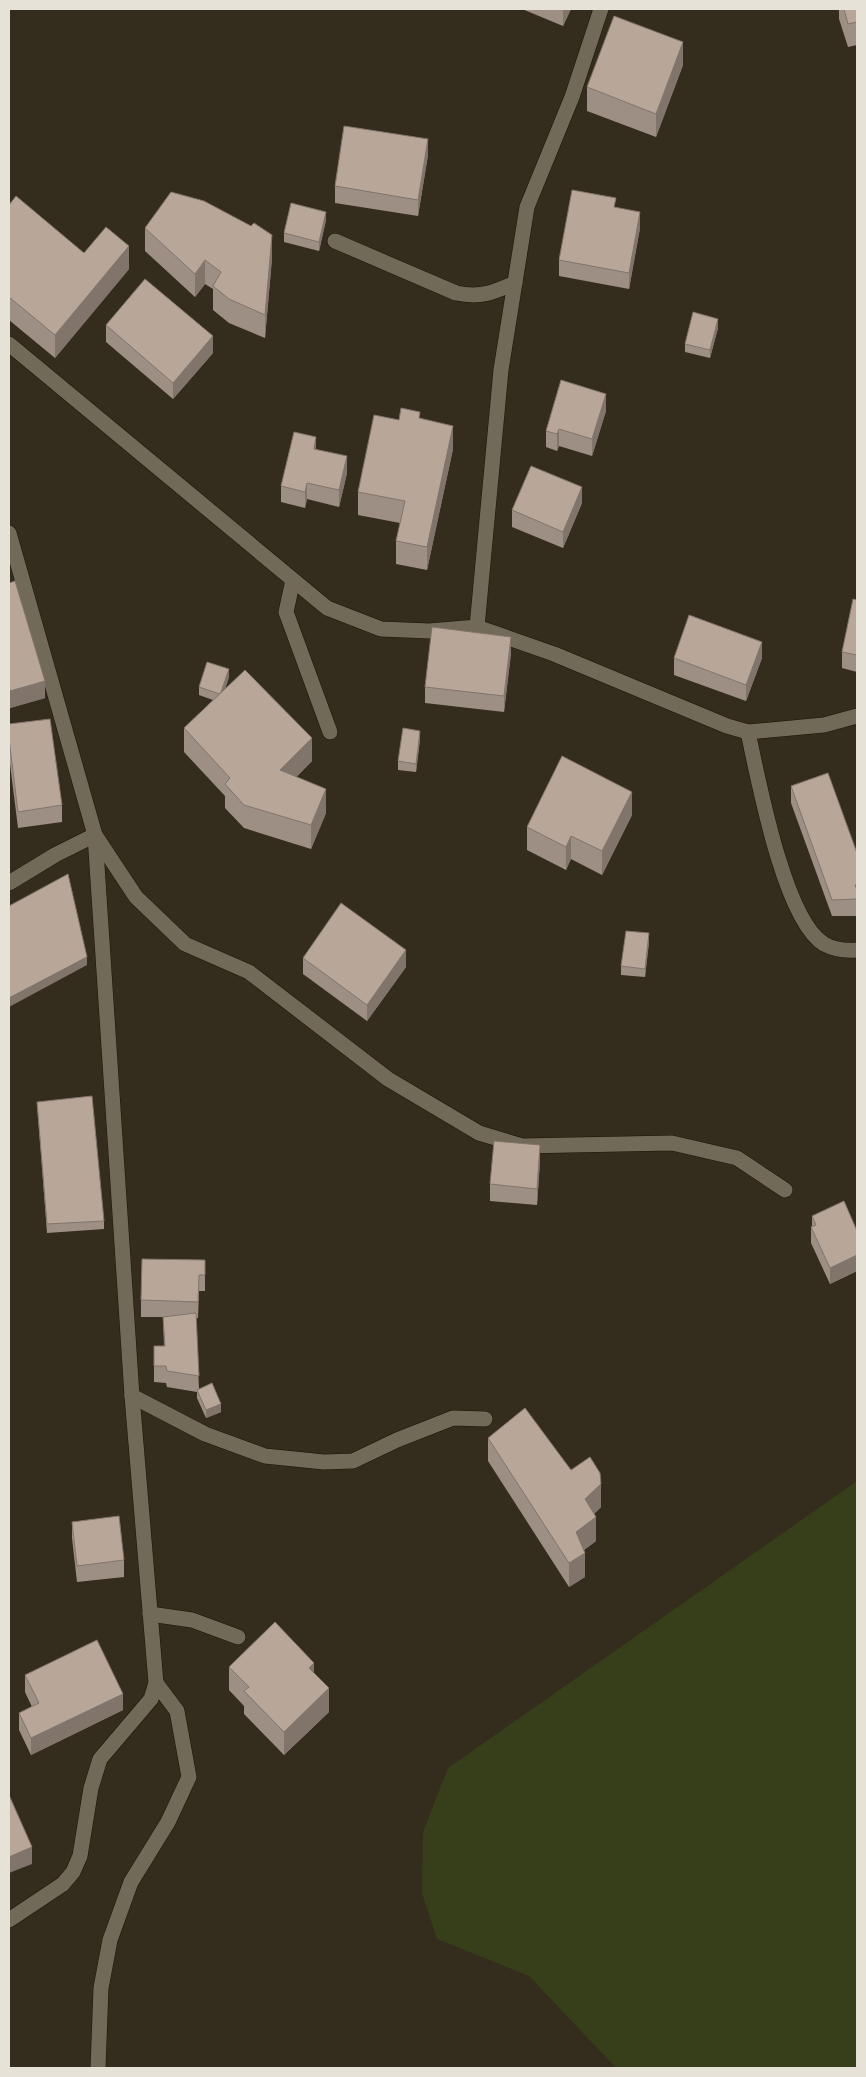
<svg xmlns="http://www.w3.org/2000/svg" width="866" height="2077" viewBox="0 0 866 2077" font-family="'Asap Condensed',sans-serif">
<rect width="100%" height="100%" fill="#342c1c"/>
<!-- green -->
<path fill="#363f19" d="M 857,1481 L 857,2068 L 616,2068 L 529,1976 L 437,1939 L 422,1893 L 423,1832 L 448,1768 Z"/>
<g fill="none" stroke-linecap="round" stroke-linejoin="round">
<!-- lane casing -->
<g stroke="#1b1406" stroke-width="16">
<g id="lane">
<path d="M 335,241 L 456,293 C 481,298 492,293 515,283"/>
<path d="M 293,580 L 286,612 L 330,732"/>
<path d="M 95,835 L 136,897 L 185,944 L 249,972 L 388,1079 L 479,1133 L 522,1146 L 672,1143 L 737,1158 L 785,1190"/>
<path d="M 132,1396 L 205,1434 L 265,1456 L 324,1462 L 353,1461 L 397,1440 L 453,1418 L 485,1419"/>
<path d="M 150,1614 L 192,1620 L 238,1637"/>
<path d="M 98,2068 L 101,1988 L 110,1940 L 131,1882 L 168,1822 L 189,1777 L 177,1711 L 156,1683"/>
</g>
</g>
<!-- street casing -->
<g stroke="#1b1406" stroke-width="16">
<g id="street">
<path d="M 9,344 L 327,608 L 381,629 L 429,631 L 477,627 L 554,654 L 727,726 L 748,732 L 824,725 L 857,716"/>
<path d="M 9,533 L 95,835 L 132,1396 L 156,1683 L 151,1699 L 100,1759 L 91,1788 L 80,1856 L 73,1872 L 63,1884 L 9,1920"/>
<path d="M 477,627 L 501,370 L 527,207 L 572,97 L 601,9"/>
<path d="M 748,732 C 758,778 784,920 824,944 C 835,950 846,951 857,950"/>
<path d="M 9,883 L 55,855 L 95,835"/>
</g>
</g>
<!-- lane -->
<use href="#lane" stroke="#726a58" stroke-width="15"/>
<!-- street -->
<use href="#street" stroke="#726a58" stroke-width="15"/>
</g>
<!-- wall -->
<g fill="#9e8f84">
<path d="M 522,9 L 571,9 L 563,26 Z"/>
<path d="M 839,9 L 857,9 L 857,45 L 848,47 L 839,19 Z"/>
<path d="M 683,65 L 656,137 L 587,111 L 587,87 Z"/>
<path d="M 428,155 L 418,216 L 335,203 L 335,186 Z"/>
<path d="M 9,205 L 84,253 L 129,269 L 55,358 L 9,320 Z"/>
<path d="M 616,207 L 640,228 L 629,289 L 559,276 L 559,260 Z"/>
<path d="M 326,220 L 319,251 L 284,242 L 284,233 Z"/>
<path d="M 145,228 L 272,258 L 265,338 L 229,323 L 213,310 L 213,289 L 205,284 L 195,297 L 145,251 Z"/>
<path d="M 106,325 L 213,353 L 173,399 L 106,342 Z"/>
<path d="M 718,328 L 710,358 L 685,352 L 685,344 Z"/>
<path d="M 606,411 L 592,456 L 559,446 L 557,451 L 546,447 L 546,431 Z"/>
<path d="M 420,418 L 453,449 L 427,570 L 396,564 L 396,541 L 400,523 L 358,515 L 358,492 L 399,420 Z"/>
<path d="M 316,449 L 347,473 L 339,507 L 307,499 L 305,508 L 281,502 L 281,486 Z"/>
<path d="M 582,503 L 563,548 L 512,527 L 512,510 Z"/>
<path d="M 9,583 L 45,698 L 10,708 L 9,704 Z"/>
<path d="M 857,600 L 857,672 L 842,668 L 842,652 Z"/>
<path d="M 511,653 L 504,712 L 425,703 L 425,687 Z"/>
<path d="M 674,658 L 762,658 L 746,701 L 674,675 Z"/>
<path d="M 229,677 L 225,689 L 312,761 L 296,777 L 326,813 L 311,849 L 244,828 L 225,808 L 225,796 L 184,752 L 184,728 L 213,700 L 199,695 L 199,687 Z"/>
<path d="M 9,724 L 62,805 L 62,822 L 18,828 L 9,756 Z"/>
<path d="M 420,739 L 416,772 L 398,770 L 398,761 Z"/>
<path d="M 791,786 L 857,853 L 857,916 L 832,916 L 791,803 Z"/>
<path d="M 632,815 L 602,875 L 571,859 L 566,870 L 527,850 L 527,827 Z"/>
<path d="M 649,942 L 645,977 L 621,975 L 621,966 Z"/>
<path d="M 303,958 L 406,967 L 367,1021 L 303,974 Z"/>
<path d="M 37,1102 L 104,1221 L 104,1229 L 47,1233 Z"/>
<path d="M 540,1161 L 537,1205 L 490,1201 L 490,1184 Z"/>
<path d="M 812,1216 L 857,1231 L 857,1271 L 830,1284 L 811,1243 L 811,1227 L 812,1226 Z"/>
<path d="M 205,1260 L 205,1291 L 199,1291 L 198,1318 L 196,1318 L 199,1389 L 221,1412 L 206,1418 L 197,1398 L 197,1392 L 167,1387 L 166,1383 L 154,1382 L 154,1346 L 164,1346 L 163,1317 L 141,1317 L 141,1300 Z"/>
<path d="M 488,1438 L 571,1470 L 601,1507 L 594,1514 L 596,1541 L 584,1550 L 585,1577 L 569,1587 L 488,1461 Z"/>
<path d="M 72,1522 L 124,1560 L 124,1577 L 77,1582 L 72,1538 Z"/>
<path d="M 229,1667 L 314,1673 L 329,1712 L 284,1755 L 244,1714 L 244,1706 L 229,1690 Z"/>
<path d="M 25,1675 L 123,1710 L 31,1755 L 19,1730 L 19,1713 L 32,1707 L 25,1692 Z"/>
</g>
<!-- shaded-wall -->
<g fill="#81746b">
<path d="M 564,9 L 571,9 L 563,26 L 563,10 Z"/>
<path d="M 683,42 L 683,65 L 656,137 L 656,114 Z"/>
<path d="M 428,139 L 428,155 L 418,216 L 418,200 Z"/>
<path d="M 326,212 L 326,220 L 319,251 L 319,242 Z"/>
<path d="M 640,212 L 640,228 L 629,289 L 629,273 Z"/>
<path d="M 272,235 L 272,258 L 265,338 L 265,315 Z"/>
<path d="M 129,246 L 129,269 L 55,358 L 55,335 Z"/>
<path d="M 205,260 L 205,284 L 195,297 L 195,274 Z"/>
<path d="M 718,319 L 718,328 L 710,358 L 710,350 Z"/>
<path d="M 213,336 L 213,353 L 173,399 L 173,383 Z"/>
<path d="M 606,394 L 606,411 L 592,456 L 592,439 Z"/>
<path d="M 453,426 L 453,449 L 427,570 L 427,547 Z"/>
<path d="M 559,429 L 559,446 L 557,451 L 557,434 Z"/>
<path d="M 316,437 L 316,453 L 314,449 Z"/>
<path d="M 347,456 L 347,473 L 339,507 L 339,490 Z"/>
<path d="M 307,483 L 307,499 L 305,508 L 305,492 Z"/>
<path d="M 582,487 L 582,503 L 563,548 L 563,532 Z"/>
<path d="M 511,637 L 511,653 L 504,712 L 504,696 Z"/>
<path d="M 762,642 L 762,658 L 746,701 L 746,685 Z"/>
<path d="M 229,669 L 229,677 L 221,702 L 221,694 Z"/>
<path d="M 45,681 L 45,698 L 10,708 L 10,691 Z"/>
<path d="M 420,731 L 420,739 L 416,772 L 416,764 Z"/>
<path d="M 312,738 L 312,761 L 280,794 L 280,770 Z"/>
<path d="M 326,789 L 326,813 L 311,849 L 311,825 Z"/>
<path d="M 632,792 L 632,815 L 602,875 L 602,851 Z"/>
<path d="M 571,836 L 571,859 L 566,870 L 566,847 Z"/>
<path d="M 649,933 L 649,942 L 645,977 L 645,969 Z"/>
<path d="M 406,950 L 406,967 L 367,1021 L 367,1005 Z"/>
<path d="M 87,957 L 87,965 L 9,1007 L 9,998 Z"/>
<path d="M 540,1145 L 540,1161 L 537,1205 L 537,1189 Z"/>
<path d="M 857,1255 L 857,1271 L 830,1284 L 830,1268 Z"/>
<path d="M 221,1404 L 221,1412 L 206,1418 L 206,1410 Z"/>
<path d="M 601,1484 L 601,1507 L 585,1522 L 585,1499 Z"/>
<path d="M 596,1517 L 596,1541 L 576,1556 L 576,1532 Z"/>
<path d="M 585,1553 L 585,1577 L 569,1587 L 569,1563 Z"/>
<path d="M 314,1663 L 314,1686 L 309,1668 Z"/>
<path d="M 329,1688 L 329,1712 L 284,1755 L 284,1732 Z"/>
<path d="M 123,1694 L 123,1710 L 31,1755 L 31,1738 Z"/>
<path d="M 32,1847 L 32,1864 L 9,1873 L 9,1857 Z"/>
</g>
<!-- building -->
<g fill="#b8a699" stroke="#81746b">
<path d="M 844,9 L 857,9 L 857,22 L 848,24 Z"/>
<path d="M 614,16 L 683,42 L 656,114 L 587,87 Z"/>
<path d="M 344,126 L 428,139 L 418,200 L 335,186 Z"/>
<path d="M 572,190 L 616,198 L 614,207 L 640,212 L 629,273 L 559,260 Z"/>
<path d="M 171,192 L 204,201 L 251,226 L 254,223 L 272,235 L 265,315 L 229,299 L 213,286 L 221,272 L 205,260 L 195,274 L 145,228 Z"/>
<path d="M 16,196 L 84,253 L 106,227 L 129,246 L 55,335 L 9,297 L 9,205 Z"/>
<path d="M 291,203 L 326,212 L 319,242 L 284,233 Z"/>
<path d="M 145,279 L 213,336 L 173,383 L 106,325 Z"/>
<path d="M 693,312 L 718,319 L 710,350 L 685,344 Z"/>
<path d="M 561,380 L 606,394 L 592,439 L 559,429 L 557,434 L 546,431 Z"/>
<path d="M 401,408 L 420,412 L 419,418 L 453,426 L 427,547 L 396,541 L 405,501 L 358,492 L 374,415 L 399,420 Z"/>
<path d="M 294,432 L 316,437 L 314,449 L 347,456 L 339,490 L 307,483 L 305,492 L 281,486 Z"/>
<path d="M 531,466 L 582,487 L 563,532 L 512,510 Z"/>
<path d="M 15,581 L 45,681 L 10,691 L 9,688 L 9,583 Z"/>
<path d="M 853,599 L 857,600 L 857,655 L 842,652 Z"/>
<path d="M 689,615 L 762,642 L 746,685 L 674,658 Z"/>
<path d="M 432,627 L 511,637 L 504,696 L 425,687 Z"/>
<path d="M 207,662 L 229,669 L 221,692 L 220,694 L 199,687 Z"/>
<path d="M 245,670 L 312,738 L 280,770 L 326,789 L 311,825 L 244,805 L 225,784 L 230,778 L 184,728 Z"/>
<path d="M 50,719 L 62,805 L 18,812 L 9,739 L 9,724 Z"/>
<path d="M 403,728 L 420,731 L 416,764 L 398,761 Z"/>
<path d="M 562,756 L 632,792 L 602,851 L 571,836 L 566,847 L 527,827 Z"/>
<path d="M 828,773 L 857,853 L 857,884 L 855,885 L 857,890 L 857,899 L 832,900 L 791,786 Z"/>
<path d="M 68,874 L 87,957 L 9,998 L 9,906 Z"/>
<path d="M 341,903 L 406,950 L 367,1005 L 303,958 Z"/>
<path d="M 626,931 L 649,933 L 645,969 L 621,966 Z"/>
<path d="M 92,1096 L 104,1221 L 47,1224 L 37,1102 Z"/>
<path d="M 494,1141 L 540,1145 L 537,1189 L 490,1184 Z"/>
<path d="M 844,1201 L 857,1231 L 857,1255 L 830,1268 L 811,1227 L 816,1225 L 812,1216 Z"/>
<path d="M 142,1259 L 205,1260 L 205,1275 L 199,1275 L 198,1302 L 141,1300 Z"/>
<path d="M 196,1313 L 199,1376 L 167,1371 L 166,1366 L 154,1366 L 154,1346 L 165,1346 L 163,1317 Z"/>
<path d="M 212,1383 L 221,1404 L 206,1410 L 197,1390 Z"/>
<path d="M 525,1408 L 571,1470 L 590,1457 L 600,1473 L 601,1484 L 585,1499 L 596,1517 L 576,1532 L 585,1553 L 569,1563 L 488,1438 Z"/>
<path d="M 119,1516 L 124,1560 L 77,1566 L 72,1522 Z"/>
<path d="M 275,1622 L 314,1663 L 309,1668 L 329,1688 L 284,1732 L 244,1691 L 249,1687 L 229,1667 Z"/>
<path d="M 97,1640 L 123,1694 L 31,1738 L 19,1713 L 39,1703 L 25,1675 Z"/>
<path d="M 9,1795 L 32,1847 L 9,1857 Z"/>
</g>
<!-- border -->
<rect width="866" height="2077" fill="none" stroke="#e6e2d8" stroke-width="20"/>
</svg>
